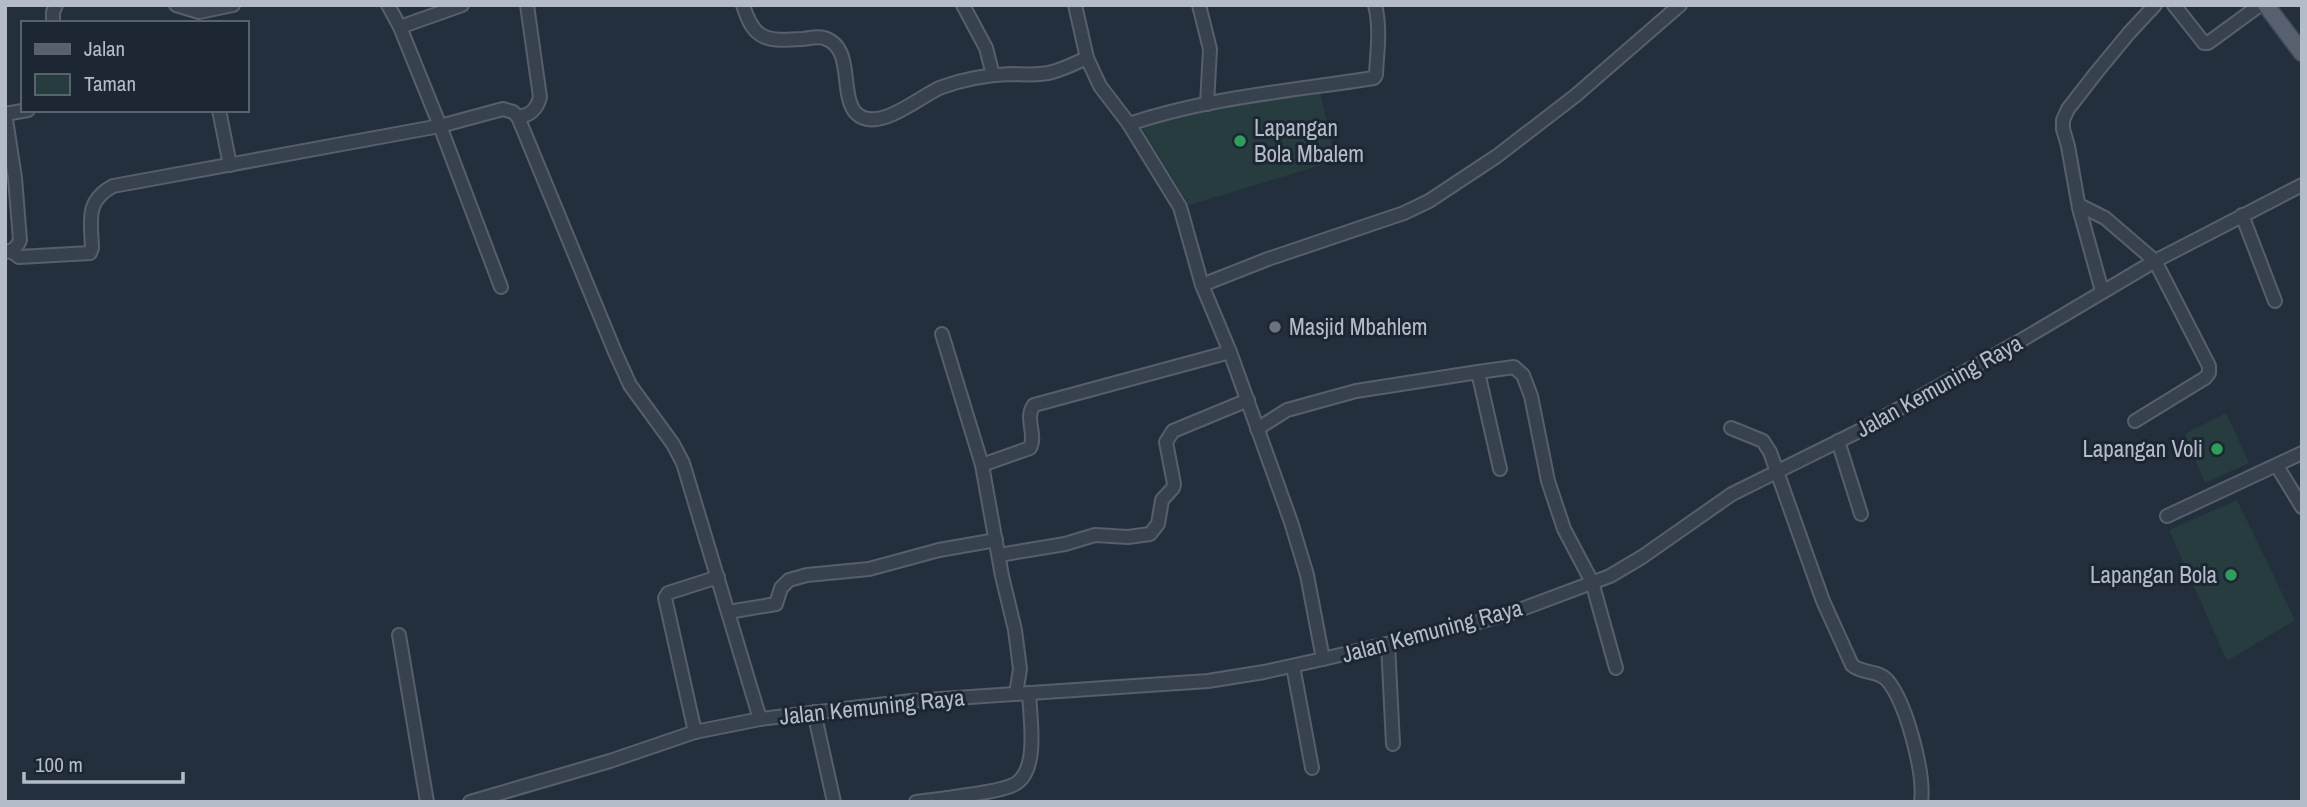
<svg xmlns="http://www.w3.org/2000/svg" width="2307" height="807" viewBox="0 0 2307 807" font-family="'Archivo Narrow',sans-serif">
<rect width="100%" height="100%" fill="#242f3e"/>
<!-- green -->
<g fill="#263c3f">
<path d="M 1319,86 L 1335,161 L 1189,205 L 1138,121 Z"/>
<path d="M 2226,413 L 2249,463 L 2205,483 L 2185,434 Z"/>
<path d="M 2237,500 L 2295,620 L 2227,661 L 2169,530 Z"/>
</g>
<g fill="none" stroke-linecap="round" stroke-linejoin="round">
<!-- minor casing -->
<g stroke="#565f6c" stroke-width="16">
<g id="minor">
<path d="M 176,5 L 199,12 L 233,5"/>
<path d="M 388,5 L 400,27 L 440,126 L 501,287"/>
<path d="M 743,5 C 754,42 768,41 803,39 C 810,38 818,36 824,38 C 855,47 839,95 856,113 C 878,135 922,94 942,87 C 964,79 987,75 1010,74 C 1024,74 1039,76 1052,72 C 1064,69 1075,63 1087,58"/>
<path d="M 963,5 L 986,48 L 993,75"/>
<path d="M 1075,5 L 1087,58 L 1100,86 L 1129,124 L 1180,207 L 1202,285 L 1230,352 L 1291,522 L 1307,575 L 1323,659"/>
<path d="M 1199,5 L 1210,49 L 1207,104"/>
<path d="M 2174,5 L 2204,43 L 2208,43 L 2260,5"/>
<path d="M 53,23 L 53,12 L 56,5"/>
<path d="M 400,27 L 462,5"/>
<path d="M 219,110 L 230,165"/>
<path d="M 5,113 L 15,178 L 20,240 C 17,247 14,251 5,252"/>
<path d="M 5,114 L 28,110"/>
<path d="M 518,117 C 531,115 537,109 540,97 L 527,5"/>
<path d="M 1129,124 C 1208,97 1292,91 1374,78 L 1376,75 C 1377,51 1381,29 1375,5"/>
<path d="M 2079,205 L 2105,218 L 2155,261 L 2209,366 L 2209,373 L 2205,378 L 2135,421"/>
<path d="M 2242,215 L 2275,301"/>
<path d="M 11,251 L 19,257 L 90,253 L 92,248 C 91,221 85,201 113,186 L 440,126 L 503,109 L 513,112 L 518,117 L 615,352 L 630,385 L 673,444 L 683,463 L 760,719"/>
<path d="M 1202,285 L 1268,259 L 1404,213 L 1429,201 L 1497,156 L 1575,96 L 1680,5"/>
<path d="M 2102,291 L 2079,208 L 2068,146 L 2063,129 L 2063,120 L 2068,109 L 2096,73 L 2129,33 L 2155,5"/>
<path d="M 942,334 L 982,465 L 1002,576 L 1015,630 L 1020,669 L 1016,694"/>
<path d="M 1731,428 L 1763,441 L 1770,452 L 1823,601 L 1852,665 C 1862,674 1878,670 1887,680 C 1906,702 1925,773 1921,802"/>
<path d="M 1257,429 L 1287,410 L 1356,391 L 1478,372"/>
<path d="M 1838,441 L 1861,514"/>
<path d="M 982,465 L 1030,448 C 1037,434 1024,418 1034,405 L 1230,352"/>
<path d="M 2277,466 L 2302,507"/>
<path d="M 1500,469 L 1478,372 L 1514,367 L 1523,375 L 1531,396 L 1548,481 L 1564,529 L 1592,582 L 1616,668"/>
<path d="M 2167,516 L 2302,453"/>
<path d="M 999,555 L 1065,544 L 1095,535 L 1128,537 L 1150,534 L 1158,524 L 1162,500 L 1173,488 L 1174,484 L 1166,442 L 1173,431 L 1248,400"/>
<path d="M 728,612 L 776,604 L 781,588 L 789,580 L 807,575 L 869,569 L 939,550 L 996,540"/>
<path d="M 399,635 L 427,802"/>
<path d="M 1388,644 L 1393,744"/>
<path d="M 1293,666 L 1312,768"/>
<path d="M 814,712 L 834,802"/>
<path d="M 695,732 L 665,598 L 668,593 L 718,577"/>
<path d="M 470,802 L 610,761 L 695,732 L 760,719 L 911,701 L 1208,681 L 1264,672 L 1323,659 L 1475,623 L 1514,612 L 1610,576 L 1642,557 L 1732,494 L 1859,431 L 2020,341 L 2155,261 L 2302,185"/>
<path d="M 916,802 L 948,798"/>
<path d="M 949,802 L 948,798 C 967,794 996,793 1013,785 C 1040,773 1030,718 1029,693"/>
</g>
</g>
<!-- major casing -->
<g stroke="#414a57" stroke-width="19">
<path id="major" d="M 2266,5 L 2302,53"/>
</g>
<!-- minor -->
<use href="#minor" stroke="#38414e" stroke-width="12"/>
<!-- major -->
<use href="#major" stroke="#56606e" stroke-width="16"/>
</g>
<!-- markers -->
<g fill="#2e9e5b" stroke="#1d2633" stroke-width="2.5">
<circle cx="1240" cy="141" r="7"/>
<circle cx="2217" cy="449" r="7"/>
<circle cx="2231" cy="575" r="7"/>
</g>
<circle fill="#6b7280" stroke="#1d2633" stroke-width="2.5" cx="1275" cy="327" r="7"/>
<g text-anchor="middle" stroke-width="6" stroke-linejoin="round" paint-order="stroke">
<!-- poi labels -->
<g font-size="23" fill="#b4bcc9" stroke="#1d2633" text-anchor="start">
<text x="1254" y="136">Lapangan<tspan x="1254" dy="26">Bola Mbalem</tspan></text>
<text x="1289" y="335">Masjid Mbahlem</text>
<text x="2203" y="457" text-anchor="end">Lapangan Voli</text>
<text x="2217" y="583" text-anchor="end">Lapangan Bola</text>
</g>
<!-- street labels -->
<g font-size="23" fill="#b4bcc9" stroke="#1d2633">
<text transform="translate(1939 386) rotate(-29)" y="8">Jalan Kemuning Raya</text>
<text transform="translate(1432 631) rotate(-15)" y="8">Jalan Kemuning Raya</text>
<text transform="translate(872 707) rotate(-6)" y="8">Jalan Kemuning Raya</text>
</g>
</g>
<!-- border -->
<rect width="2307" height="807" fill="none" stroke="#b4bcc9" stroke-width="14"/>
<!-- legend -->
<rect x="21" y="21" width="228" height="91" fill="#1d2633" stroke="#59626f" stroke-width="2"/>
<rect x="35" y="44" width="35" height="10" fill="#56606e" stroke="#59626f" stroke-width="2"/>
<text x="84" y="56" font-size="21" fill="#b4bcc9">Jalan</text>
<rect x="35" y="74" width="35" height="21" fill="#263c3f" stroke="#59626f" stroke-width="2"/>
<text x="84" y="91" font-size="21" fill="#b4bcc9">Taman</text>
<!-- scale -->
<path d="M24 772v10h159v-10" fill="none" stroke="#b4bcc9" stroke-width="3.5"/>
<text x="35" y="772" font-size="21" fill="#b4bcc9" stroke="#1d2633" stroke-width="5" paint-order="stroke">100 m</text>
</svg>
